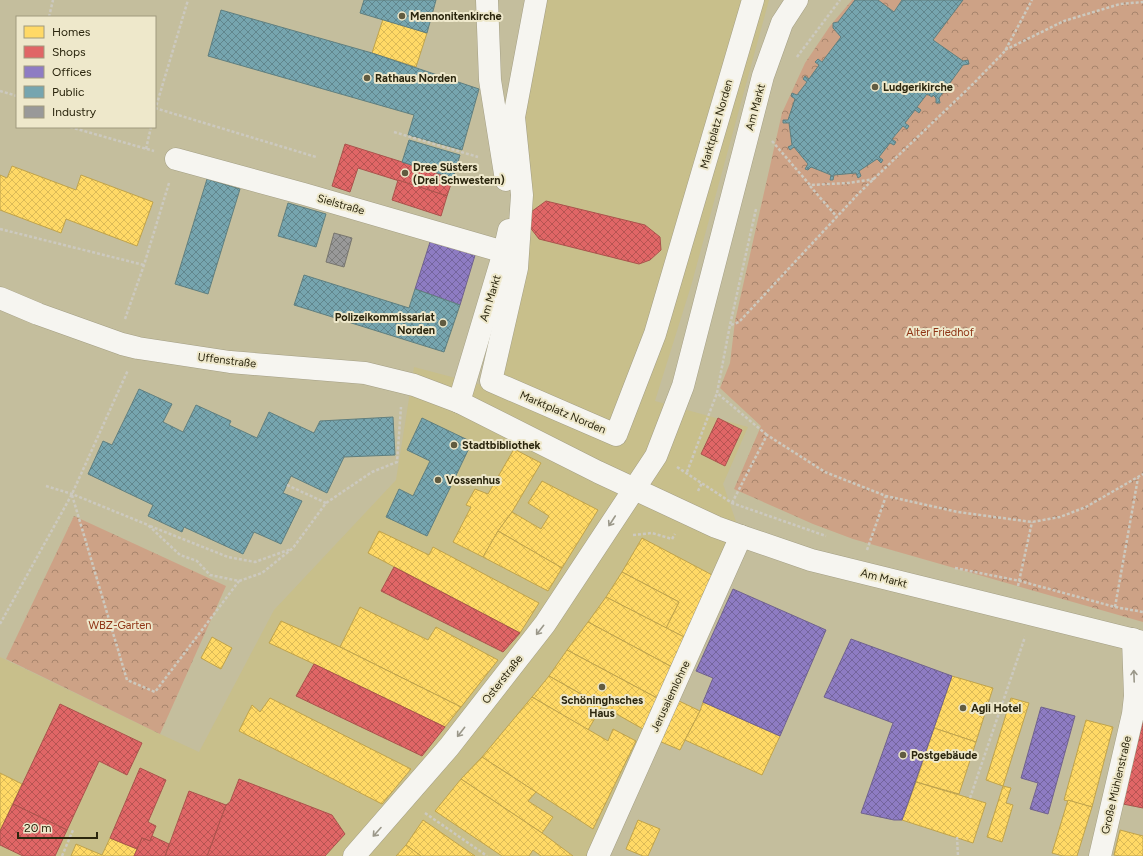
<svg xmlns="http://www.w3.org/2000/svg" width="1143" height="856" viewBox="0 0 1143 856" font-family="Figtree,sans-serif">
<defs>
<pattern id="forest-crowns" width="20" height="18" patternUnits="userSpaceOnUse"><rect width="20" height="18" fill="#cda286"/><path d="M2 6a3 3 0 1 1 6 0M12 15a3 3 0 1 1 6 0" fill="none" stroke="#a7846c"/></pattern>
<pattern id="homes-cross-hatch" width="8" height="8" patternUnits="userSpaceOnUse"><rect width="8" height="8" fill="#ffd966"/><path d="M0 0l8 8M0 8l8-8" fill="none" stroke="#dbba57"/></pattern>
<pattern id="shops-cross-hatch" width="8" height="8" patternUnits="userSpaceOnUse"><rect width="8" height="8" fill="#e06666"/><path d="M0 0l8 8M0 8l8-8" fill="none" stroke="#b65452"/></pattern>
<pattern id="offices-cross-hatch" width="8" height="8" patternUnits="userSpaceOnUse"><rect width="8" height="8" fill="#8e7cc3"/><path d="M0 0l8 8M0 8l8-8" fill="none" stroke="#74659d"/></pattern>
<pattern id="public-cross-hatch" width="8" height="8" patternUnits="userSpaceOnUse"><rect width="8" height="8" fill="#76a5af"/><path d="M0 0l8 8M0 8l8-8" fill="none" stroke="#61868d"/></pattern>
<pattern id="industry-cross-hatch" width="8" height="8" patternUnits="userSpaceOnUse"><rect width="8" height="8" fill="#999"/><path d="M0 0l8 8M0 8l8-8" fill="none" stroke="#7d7d7b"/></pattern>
</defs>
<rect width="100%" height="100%" fill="#c4be9d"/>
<!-- built -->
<path fill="#c8bf8b" d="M 530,0 L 769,0 L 691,286 L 655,401 L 748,427 L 723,484 L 741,536 L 600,856 L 0,856 L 0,657 L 160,734 L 199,752 L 274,610 L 396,480 L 414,367 L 486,386 L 515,242 Z"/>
<!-- forest -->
<g fill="url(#forest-crowns)">
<path d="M 852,0 L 1143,0 L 1143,622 L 853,539 L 813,524 L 734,489 L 761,426 L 720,388 L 730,363 L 735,321 L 782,113 L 805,63 L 830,26 Z"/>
<path d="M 74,516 L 226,586 L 160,734 L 6,659 Z"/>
</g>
<!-- homes -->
<g fill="url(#homes-cross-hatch)" stroke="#bfa34c">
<path d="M 383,19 L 427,33 L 416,67 L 372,53 Z"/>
<path d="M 12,166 L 76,190 L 81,175 L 153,202 L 137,246 L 66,219 L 61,233 L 0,210 L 0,175 L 7,178 Z"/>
<path d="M 514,449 L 541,463 L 512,512 L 498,531 L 483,557 L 453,542 L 471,507 L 466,505 L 475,489 L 488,494 Z"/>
<path d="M 542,481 L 598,510 L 562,568 L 498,531 L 512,512 L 541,529 L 549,516 L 528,503 Z"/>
<path d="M 379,531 L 429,555 L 433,547 L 539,603 L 520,633 L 368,553 Z"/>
<path d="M 498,531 L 562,568 L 548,591 L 483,557 Z"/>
<path d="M 642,538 L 716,577 L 688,639 L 666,628 L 679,602 L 622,572 Z"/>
<path d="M 622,572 L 679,602 L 666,628 L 606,597 Z"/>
<path d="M 606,597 L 688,639 L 672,667 L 588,622 Z"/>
<path d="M 360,607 L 428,640 L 436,627 L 498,660 L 461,707 L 340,647 Z"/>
<path d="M 281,621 L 340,647 L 461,707 L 445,727 L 314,664 L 269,643 Z"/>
<path d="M 588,622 L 672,667 L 657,698 L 567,650 Z"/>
<path d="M 212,637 L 232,648 L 221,669 L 201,658 Z"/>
<path d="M 567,650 L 657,698 L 643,729 L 549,676 Z"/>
<path d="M 549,676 L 602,706 L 588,730 L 532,697 Z"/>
<path d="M 952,676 L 993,688 L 976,742 L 934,728 Z"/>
<path d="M 532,697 L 608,741 L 613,729 L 636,741 L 593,829 L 482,757 Z"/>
<path d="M 270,698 L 411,769 L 382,804 L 239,731 L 252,705 L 260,712 Z"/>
<path d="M 1011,698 L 1029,703 L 1003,786 L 986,780 Z"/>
<path d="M 679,701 L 700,711 L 680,750 L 659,741 Z"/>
<path d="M 703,702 L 780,736 L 762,775 L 685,740 L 700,711 Z"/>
<path d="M 1086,720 L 1113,727 L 1092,807 L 1064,800 Z"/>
<path d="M 934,728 L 976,742 L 959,794 L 916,782 Z"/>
<path d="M 482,757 L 536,792 L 528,801 L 553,817 L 542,833 L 461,779 Z"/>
<path d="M 0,773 L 22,784 L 0,831 Z"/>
<path d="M 461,779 L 542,833 L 573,856 L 541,856 L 533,850 L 529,856 L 502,856 L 435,811 Z"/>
<path d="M 916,782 L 986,803 L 973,843 L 902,820 Z"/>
<path d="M 1003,786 L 1011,788 L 1006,803 L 1013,805 L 1002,842 L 987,837 Z"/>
<path d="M 1068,800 L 1092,807 L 1077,856 L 1063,856 L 1052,853 Z"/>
<path d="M 423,820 L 475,856 L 421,856 L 406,845 Z"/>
<path d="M 638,820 L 660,829 L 648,856 L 643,856 L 626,849 Z"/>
<path d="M 1120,830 L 1143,836 L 1143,856 L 1120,856 L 1114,855 Z"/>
<path d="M 110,838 L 137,849 L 134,856 L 71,856 L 76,844 L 102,855 Z"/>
<path d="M 406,845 L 421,856 L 396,856 Z"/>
</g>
<!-- shops -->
<g fill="url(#shops-cross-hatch)" stroke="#aa534c">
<path d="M 345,144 L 453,178 L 447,196 L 358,168 L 350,192 L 332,186 Z"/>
<path d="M 398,180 L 447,196 L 441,216 L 392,200 Z"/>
<path d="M 546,201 L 645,225 L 660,237 L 661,250 L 650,260 L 639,264 L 539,239 L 529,226 L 531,212 Z"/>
<path d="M 718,418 L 742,430 L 725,466 L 701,454 Z"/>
<path d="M 394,567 L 520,633 L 503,652 L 381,591 Z"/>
<path d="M 314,664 L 445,727 L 422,756 L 296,696 Z"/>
<path d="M 60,704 L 142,743 L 127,775 L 99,761 L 67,830 L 13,804 Z"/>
<path d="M 1143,720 L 1143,808 L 1123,804 Z"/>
<path d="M 140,768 L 166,780 L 148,822 L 156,826 L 150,841 L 142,838 L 137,849 L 110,838 Z"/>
<path d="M 239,779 L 332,815 L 345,834 L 325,856 L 207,856 L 226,805 L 230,802 Z"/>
<path d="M 189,791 L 226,805 L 207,856 L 165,856 Z"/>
<path d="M 13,804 L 67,830 L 55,856 L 23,856 L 0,845 L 0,831 Z"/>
<path d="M 152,836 L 169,844 L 165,856 L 134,856 L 142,838 L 150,841 Z"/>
</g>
<!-- offices -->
<g fill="url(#offices-cross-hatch)" stroke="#70628d">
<path d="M 431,239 L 476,252 L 460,305 L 415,289 Z"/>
<path d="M 733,589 L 826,630 L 780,736 L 703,702 L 713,678 L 696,671 Z"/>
<path d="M 851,639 L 952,676 L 902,820 L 894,820 L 861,813 L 893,723 L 824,697 Z"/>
<path d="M 1041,707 L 1075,716 L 1048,814 L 1030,809 L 1038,783 L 1021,778 Z"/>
</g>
<!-- public -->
<g fill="url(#public-cross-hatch)" stroke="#607f7f">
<path d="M 364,0 L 436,0 L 427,33 L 360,13 Z"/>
<path d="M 855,0 L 878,0 L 894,12 L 902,0 L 963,0 L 933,40 L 963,61 L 968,60 L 969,64 L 963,65 L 939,98 L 940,103 L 936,103 L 936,98 L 933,95 L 932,97 L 927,94 L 917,107 L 921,110 L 919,113 L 915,110 L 905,123 L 909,126 L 907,129 L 903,126 L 892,139 L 896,142 L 894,145 L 890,143 L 879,157 L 883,160 L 881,163 L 877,159 L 859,171 L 861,176 L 858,178 L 856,173 L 834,175 L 833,180 L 830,180 L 831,175 L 811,167 L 808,170 L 805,169 L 808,164 L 794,147 L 790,150 L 788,147 L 792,145 L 789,123 L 783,123 L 783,120 L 788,120 L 795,99 L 791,96 L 792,93 L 797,95 L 807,82 L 803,79 L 805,76 L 809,79 L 819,65 L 815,62 L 818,59 L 822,62 L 841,37 L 833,28 L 833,23 L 838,22 Z"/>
<path d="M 221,10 L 372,53 L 479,89 L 462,150 L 408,135 L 414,115 L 208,56 Z"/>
<path d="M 409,140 L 460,155 L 453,178 L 402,162 Z"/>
<path d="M 207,179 L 240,189 L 208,294 L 175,284 Z"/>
<path d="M 288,203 L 326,214 L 316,247 L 278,236 Z"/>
<path d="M 304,275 L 409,308 L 415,289 L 460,305 L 444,352 L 294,305 Z"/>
<path d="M 139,389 L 172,404 L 163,422 L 183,432 L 196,405 L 231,421 L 229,425 L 257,438 L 269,412 L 314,433 L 320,421 L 393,417 L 395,455 L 344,457 L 327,493 L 291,476 L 283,493 L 302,501 L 281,544 L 254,532 L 243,554 L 184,527 L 182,532 L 148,516 L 153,505 L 88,474 L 103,441 L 112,445 Z"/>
<path d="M 422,418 L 472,442 L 427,536 L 386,517 L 399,489 L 413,496 L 430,461 L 407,450 Z"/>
</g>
<!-- industry -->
<path fill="url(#industry-cross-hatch)" stroke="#78766f" d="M 334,233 L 352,238 L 344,267 L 326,262 Z"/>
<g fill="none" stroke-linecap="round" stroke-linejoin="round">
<!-- minor casing -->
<g stroke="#a39e84" stroke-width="23">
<g id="minor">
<path d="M 487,0 L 490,80 L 506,180"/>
<path d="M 536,0 L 514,117 L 522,195 L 517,268 L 491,381 L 616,435 L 655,334 L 753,0"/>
<path d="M 176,159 L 304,194 L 504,252"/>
<path d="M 0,298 L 38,314 L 122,344 L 138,348 L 230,362 L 365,373 L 414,385 L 459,402 L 598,472 L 716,527 L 741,536 L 811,560 L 1143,642"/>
<path d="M 459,402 L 504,252 L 509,230"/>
<path d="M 354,856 L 449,747 L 545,624 L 656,456 L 683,386 L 763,76 L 782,23 L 797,0"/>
<path d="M 598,856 L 741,536"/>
<path d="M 1100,856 L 1133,714 L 1135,696 L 1133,639"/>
</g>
</g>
<!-- path -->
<g stroke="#ccc9bf" stroke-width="2.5" stroke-dasharray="3 2" stroke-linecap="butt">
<path d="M 49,17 L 53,0"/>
<path d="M 1005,50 L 1064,21 L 1120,4 L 1143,2"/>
<path d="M 797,57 L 840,0"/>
<path d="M 0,91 L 17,96"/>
<path d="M 155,108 L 316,157"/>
<path d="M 155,110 L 188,0"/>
<path d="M 70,127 L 154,151"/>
<path d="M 394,132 L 478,157"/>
<path d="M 772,141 L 810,185 L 848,183 L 874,179"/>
<path d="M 146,149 L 151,127"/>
<path d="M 810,186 L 837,217"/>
<path d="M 756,209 L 730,325 L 717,393 L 767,435"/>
<path d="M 0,229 L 144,265"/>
<path d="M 125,319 L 144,265 L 169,183"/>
<path d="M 731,325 L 739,322 L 859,193 L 973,84 L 1005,51 L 1032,0"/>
<path d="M 677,467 L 732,503 L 826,536"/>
<path d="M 687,472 L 717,393"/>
<path d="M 287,485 L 326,503"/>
<path d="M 46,486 L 72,494 L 148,525 L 180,555 L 197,561 L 210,575 L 239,581 L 262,573 L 293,548 L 326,503 L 372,472 L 397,462 L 401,407"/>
<path d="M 698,491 L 702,483"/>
<path d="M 72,495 L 127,680 L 155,692 L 239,581"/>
<path d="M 732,503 L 767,435 L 825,472 L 886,496 L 958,512 L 1032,522 L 1060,517 L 1086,507 L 1143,474"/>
<path d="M 150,526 L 228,557 L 255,562 L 291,549"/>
<path d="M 633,535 L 652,533 L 672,539 L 675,534"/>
<path d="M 867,550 L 886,496"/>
<path d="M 955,568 L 1020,581 L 1115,607 L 1143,612"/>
<path d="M 1018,586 L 1032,522"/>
<path d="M 1115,607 L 1138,478"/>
<path d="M 0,624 L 72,494 L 128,370"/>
<path d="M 970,798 L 1025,637"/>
<path d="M 425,813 L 487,856"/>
<path d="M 957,837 L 958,856"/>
<path d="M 62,856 L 73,830"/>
</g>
<!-- minor -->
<use href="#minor" stroke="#f6f5f0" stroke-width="22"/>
</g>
<!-- one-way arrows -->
<defs><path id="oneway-shaft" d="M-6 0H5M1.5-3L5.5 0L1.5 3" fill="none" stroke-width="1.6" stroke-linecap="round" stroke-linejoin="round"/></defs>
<g stroke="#9b988a">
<use href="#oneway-shaft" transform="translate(612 521) rotate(123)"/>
<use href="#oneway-shaft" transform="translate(540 630) rotate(128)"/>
<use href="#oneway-shaft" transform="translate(1134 676) rotate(-92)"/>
<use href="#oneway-shaft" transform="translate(461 732) rotate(128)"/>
<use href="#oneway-shaft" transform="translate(377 832) rotate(132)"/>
</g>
<!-- markers -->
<g fill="#615b40" stroke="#eee8cb" stroke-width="1.5">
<circle cx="402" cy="16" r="4"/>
<circle cx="367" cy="78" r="4"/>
<circle cx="875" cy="87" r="4"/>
<circle cx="405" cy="173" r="4"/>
<circle cx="443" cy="323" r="4"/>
<circle cx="454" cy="445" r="4"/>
<circle cx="438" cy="480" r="4"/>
<circle cx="602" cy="687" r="4"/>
<circle cx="963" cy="708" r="4"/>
<circle cx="903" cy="755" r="4"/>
</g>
<g text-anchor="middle" stroke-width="4" stroke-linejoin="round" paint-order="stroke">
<!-- poi labels -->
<g font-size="11" font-weight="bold" fill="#2b260e" stroke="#eee8cb" text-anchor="start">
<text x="410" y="20">Mennonitenkirche</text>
<text x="375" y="82">Rathaus Norden</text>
<text x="883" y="91">Ludgerikirche</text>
<text x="413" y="171">Dree Süsters<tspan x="413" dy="13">(Drei Schwestern)</tspan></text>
<text x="435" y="321" text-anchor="end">Polizeikommissariat<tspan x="435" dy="13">Norden</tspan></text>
<text x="462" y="449">Stadtbibliothek</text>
<text x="446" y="484">Vossenhus</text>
<text x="602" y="704" text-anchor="middle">Schöninghsches<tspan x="602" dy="13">Haus</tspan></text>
<text x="971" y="712">Agli Hotel</text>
<text x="911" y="759">Postgebäude</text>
</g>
<!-- street labels -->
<g font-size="11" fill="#2b260e" stroke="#eee8cb">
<text transform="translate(755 107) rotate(-75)" y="4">Am Markt</text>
<text transform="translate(716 124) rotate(-74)" y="4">Marktplatz Norden</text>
<text transform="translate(341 204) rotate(16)" y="4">Sielstraße</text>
<text transform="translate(490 298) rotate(-73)" y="4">Am Markt</text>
<text transform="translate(227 360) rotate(7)" y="4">Uffenstraße</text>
<text transform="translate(563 412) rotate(23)" y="4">Marktplatz Norden</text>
<text transform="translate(884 578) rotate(14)" y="4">Am Markt</text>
<text transform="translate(502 679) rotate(-52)" y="4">Osterstraße</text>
<text transform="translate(670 696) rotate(-65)" y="4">Jerusalemlohne</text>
<text transform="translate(1116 785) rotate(-77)" y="4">Große Mühlenstraße</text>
</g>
<!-- park labels -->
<g font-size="11" fill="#8e3314" stroke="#eee8cb">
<text x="940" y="336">Alter Friedhof</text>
<text x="120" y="629">WBZ-Garten</text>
</g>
</g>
<!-- legend -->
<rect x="16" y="16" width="140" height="112" fill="#eee8cb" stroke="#a09a7f"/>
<rect x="24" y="26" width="20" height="12" fill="#ffd966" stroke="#a09a7f"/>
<text x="52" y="36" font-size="12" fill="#2b260e">Homes</text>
<rect x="24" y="46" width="20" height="12" fill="#e06666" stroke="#a09a7f"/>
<text x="52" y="56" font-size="12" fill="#2b260e">Shops</text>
<rect x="24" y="66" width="20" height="12" fill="#8e7cc3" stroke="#a09a7f"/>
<text x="52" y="76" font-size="12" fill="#2b260e">Offices</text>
<rect x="24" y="86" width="20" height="12" fill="#76a5af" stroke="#a09a7f"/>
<text x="52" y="96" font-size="12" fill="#2b260e">Public</text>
<rect x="24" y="106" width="20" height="12" fill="#999999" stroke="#a09a7f"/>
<text x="52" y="116" font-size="12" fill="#2b260e">Industry</text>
<!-- scale -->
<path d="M18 832v6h79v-6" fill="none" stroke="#2b260e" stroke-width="2"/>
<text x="24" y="832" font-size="12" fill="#2b260e" stroke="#eee8cb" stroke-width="3" paint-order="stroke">20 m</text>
</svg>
